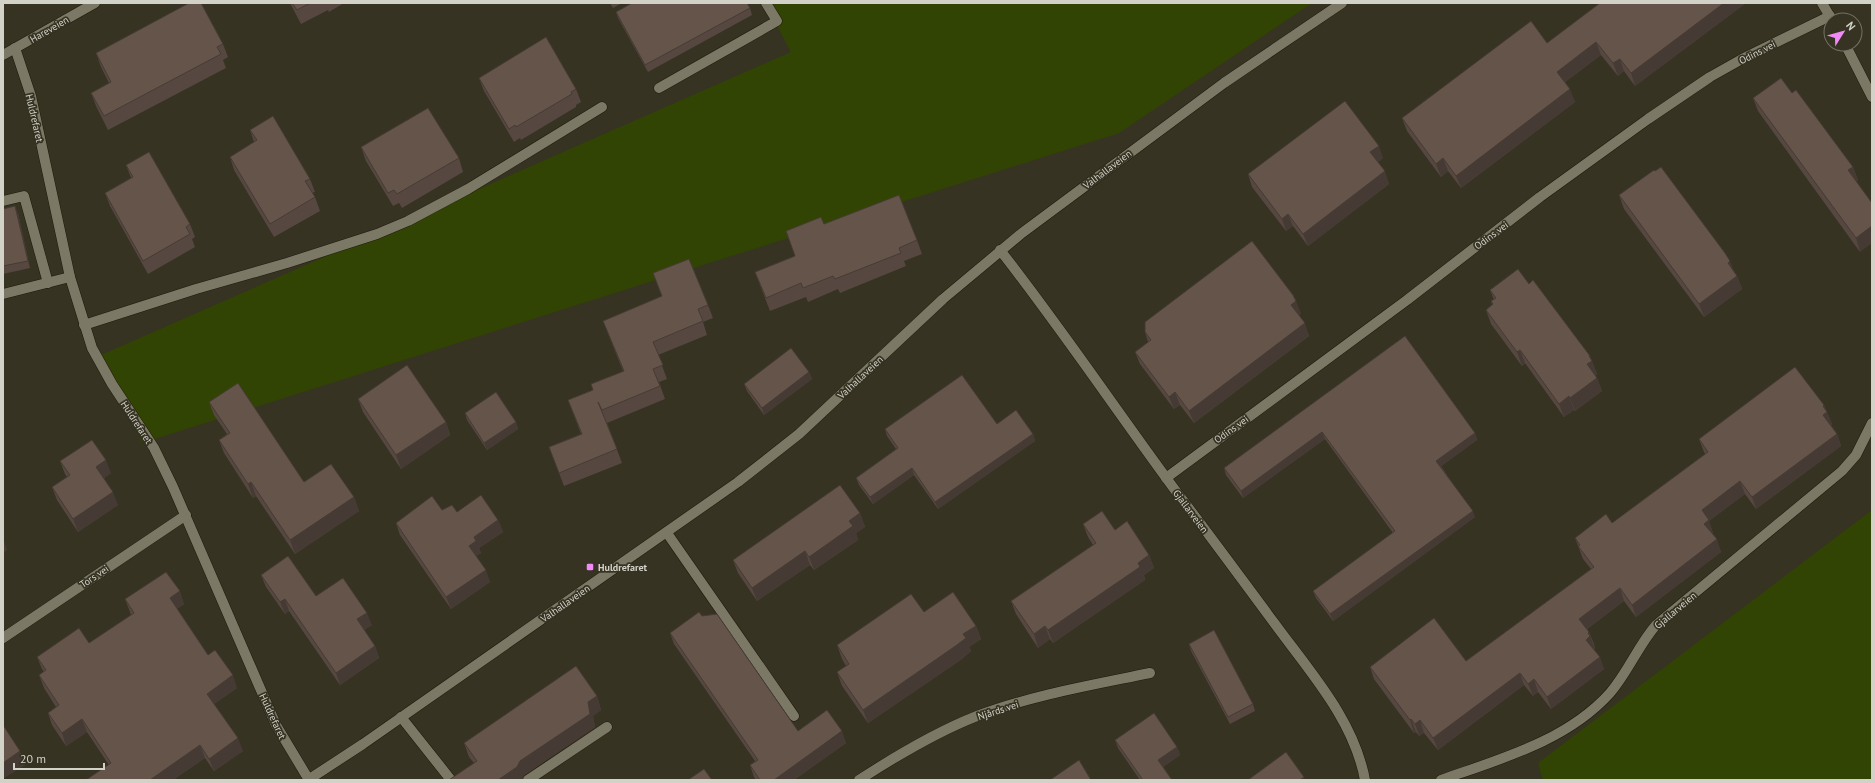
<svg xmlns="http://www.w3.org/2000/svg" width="1875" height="783" viewBox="0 0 1875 783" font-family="'PT Sans',sans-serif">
<rect width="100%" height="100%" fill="#363323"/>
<!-- green -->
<g fill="#324403">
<path d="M 765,3 L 1312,3 L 1119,133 L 142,443 L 101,355 L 791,52 Z"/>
<path d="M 1872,510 L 1872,780 L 1543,780 L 1538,763 Z"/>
</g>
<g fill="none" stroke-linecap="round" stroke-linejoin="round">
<!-- service casing -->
<g stroke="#1d1a0b" stroke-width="11">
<g id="service">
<path d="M 1822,3 L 1832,20"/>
<path d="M 1845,44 L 1872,97"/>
<path d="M 659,88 L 777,21 L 766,3"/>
<path d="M 3,201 L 24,196 L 48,283"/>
<path d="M 3,294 L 70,277"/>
<path d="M 84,325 L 196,289 L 287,263 L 377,234 L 408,221 L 468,189 L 602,107"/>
<path d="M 1166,478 L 1407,300 L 1540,197 L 1648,119 L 1710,77 L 1742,59 L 1830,16"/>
<path d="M 667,533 L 794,716"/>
<path d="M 401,717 L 451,780"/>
<path d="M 528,780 L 607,727"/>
<path d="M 1441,780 C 1500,759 1567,741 1610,693 C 1628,672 1638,646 1656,625 L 1842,471 L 1856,455 L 1872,423"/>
</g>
</g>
<!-- minor casing -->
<g stroke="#1d1a0b" stroke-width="11">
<g id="minor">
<path d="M 15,48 L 31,96 L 70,277 L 92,348 L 112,384 L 154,448 L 173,487 L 276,725 L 309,780"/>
<path d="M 3,55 L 95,3"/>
<path d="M 1000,250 C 1062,329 1118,413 1178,494 C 1211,537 1243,581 1275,624 C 1310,672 1354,720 1365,780"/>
<path d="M 3,638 L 186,515"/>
<path d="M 859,780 C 896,756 936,732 977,716 C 1033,695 1092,685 1150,673"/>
</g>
</g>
<!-- tertiary casing -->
<g stroke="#1d1a0b" stroke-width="11">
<path id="tertiary" d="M 308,780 L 363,744 L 738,482 L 799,434 L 943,299 L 1022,233 L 1224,83 L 1342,3"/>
</g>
<!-- service -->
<use href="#service" stroke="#7c7866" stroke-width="10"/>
<!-- minor -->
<use href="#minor" stroke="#7c7866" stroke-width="10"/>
<!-- tertiary -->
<use href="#tertiary" stroke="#7c7866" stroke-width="10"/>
</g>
<!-- wall -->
<g fill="#564840">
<path d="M 290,3 L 344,3 L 329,12 L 328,10 L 301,24 Z"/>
<path d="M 610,3 L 622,3 L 613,8 Z"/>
<path d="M 1746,3 L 1635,86 L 1624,71 L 1618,76 L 1601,55 L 1565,82 L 1575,102 L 1461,188 L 1448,171 L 1441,177 L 1407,131 L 1402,118 L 1547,43 Z"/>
<path d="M 750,8 L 752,15 L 648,72 L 618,18 L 616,12 Z"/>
<path d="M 223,44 L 228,57 L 223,60 L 226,68 L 108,130 L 96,106 L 91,93 L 109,83 L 101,67 L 96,53 Z"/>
<path d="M 479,78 L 576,89 L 581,102 L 576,105 L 576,107 L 521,140 L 520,138 L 514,142 L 484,91 Z"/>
<path d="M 1792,93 L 1853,167 L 1858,180 L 1856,181 L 1860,252 L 1758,111 L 1753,98 Z"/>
<path d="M 250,130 L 310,179 L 315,192 L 312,193 L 315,197 L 320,211 L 274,237 L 234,170 L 230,157 L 254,142 Z"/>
<path d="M 361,147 L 459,158 L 463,172 L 402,208 L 399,203 L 393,206 L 366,161 Z"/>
<path d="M 1383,158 L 1378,162 L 1389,184 L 1308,246 L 1293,226 L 1286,231 L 1252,187 L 1248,174 Z"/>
<path d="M 126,165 L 190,224 L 195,237 L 192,239 L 195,247 L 148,274 L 110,206 L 105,193 L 131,178 Z"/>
<path d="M 1619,195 L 1734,271 L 1737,276 L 1742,289 L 1704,317 L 1624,209 Z"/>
<path d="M 3,209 L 18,213 L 30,268 L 3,274 Z"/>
<path d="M 824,224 L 917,240 L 922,254 L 904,261 L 906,266 L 840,293 L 838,289 L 808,302 L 806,297 L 770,311 L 755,272 L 795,256 Z"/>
<path d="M 653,273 L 708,305 L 713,318 L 703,322 L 707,335 L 658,355 L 667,379 L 659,382 L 665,399 L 607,423 L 622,463 L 564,486 L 549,447 L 581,434 L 568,400 L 593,390 L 623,371 L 603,321 L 662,297 Z"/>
<path d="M 1529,284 L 1590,356 L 1597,374 L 1595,375 L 1597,378 L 1602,391 L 1575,411 L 1574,410 L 1564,417 L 1525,363 L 1522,366 L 1491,324 L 1486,310 L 1492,305 L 1491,301 L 1494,300 L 1490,290 Z"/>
<path d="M 1301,313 L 1299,315 L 1309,336 L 1194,423 L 1180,405 L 1174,409 L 1140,364 L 1135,352 L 1148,342 L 1145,332 Z"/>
<path d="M 1405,336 L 1475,433 L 1477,440 L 1441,466 L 1475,517 L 1333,621 L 1316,598 L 1313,591 L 1393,533 L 1325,439 L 1243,498 L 1226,475 L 1224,468 Z"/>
<path d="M 809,372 L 812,379 L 764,415 L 747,391 L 744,384 Z"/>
<path d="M 358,399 L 446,422 L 450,435 L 401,469 L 363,412 Z"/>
<path d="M 209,402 L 304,482 L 354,497 L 359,511 L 295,554 L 256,496 L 253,498 L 224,453 L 219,440 L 227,434 L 214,415 Z"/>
<path d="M 1824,405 L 1826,410 L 1827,412 L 1832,424 L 1831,425 L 1837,434 L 1841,446 L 1756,509 L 1745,494 L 1709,521 L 1713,533 L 1712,534 L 1721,552 L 1636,617 L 1624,601 L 1587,629 L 1589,632 L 1594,644 L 1595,649 L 1594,650 L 1604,669 L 1551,709 L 1538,692 L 1533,696 L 1524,685 L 1438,750 L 1424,733 L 1419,736 L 1416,732 L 1414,733 L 1374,679 L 1370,667 L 1466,661 L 1591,569 L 1583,559 L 1575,538 L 1612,523 L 1705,454 L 1704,452 L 1699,439 Z"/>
<path d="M 465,413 L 516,422 L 518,429 L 487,450 L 467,420 Z"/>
<path d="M 997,424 L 1033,434 L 1035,441 L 938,509 L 914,475 L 873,504 L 859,485 L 856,478 L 896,449 L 887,436 L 885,429 Z"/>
<path d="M 60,461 L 111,473 L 104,478 L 118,505 L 78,532 L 57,500 L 52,487 L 67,477 L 65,474 Z"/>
<path d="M 442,510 L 457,512 L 498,520 L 503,532 L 479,548 L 481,553 L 476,556 L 490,582 L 451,609 L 400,535 L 396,523 Z"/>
<path d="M 860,513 L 865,527 L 856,533 L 858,540 L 814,570 L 810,565 L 757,601 L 738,573 L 733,560 Z"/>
<path d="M 1083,524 L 1115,530 L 1149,555 L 1154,568 L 1144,575 L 1145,580 L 1053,643 L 1050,639 L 1038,648 L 1016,614 L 1011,601 L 1093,545 L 1088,537 Z"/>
<path d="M 261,575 L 316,596 L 372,625 L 364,630 L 375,646 L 379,658 L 340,685 L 289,611 L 285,614 L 266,587 Z"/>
<path d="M 125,599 L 184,604 L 177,609 L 208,655 L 237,688 L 214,704 L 243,751 L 214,771 L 205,758 L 173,780 L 86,780 L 109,765 L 87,732 L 66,746 L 52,725 L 48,713 L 56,707 L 44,688 L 39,675 L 44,672 L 42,669 L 37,657 L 89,643 L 131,615 L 130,612 Z"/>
<path d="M 924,612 L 976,626 L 981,639 L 969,647 L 971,651 L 962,659 L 868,723 L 842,686 L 837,672 L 846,666 L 842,659 L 837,645 Z"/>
<path d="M 670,633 L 798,731 L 846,743 L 794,780 L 756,780 L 754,777 L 750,765 L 755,761 L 674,644 Z"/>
<path d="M 1189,644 L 1253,704 L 1255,711 L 1230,724 L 1191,651 Z"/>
<path d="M 597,696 L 601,710 L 593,716 L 595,727 L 524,775 L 474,763 L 469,757 L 464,743 Z"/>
<path d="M 1115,740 L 1177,747 L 1180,755 L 1163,767 L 1172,780 L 1140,780 L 1118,748 Z"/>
</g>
<!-- shaded-wall -->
<g fill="#463b34">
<path d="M 1724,3 L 1746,3 L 1635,86 L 1631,73 Z"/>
<path d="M 1596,42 L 1601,55 L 1562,84 L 1557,72 Z"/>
<path d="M 1620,59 L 1624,71 L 1618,76 L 1613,63 Z"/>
<path d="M 1570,89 L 1575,102 L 1461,188 L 1456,176 Z"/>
<path d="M 1379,146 L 1383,158 L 1375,165 L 1370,152 Z"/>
<path d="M 1443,158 L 1448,171 L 1441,177 L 1436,164 Z"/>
<path d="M 1853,167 L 1858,180 L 1853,184 L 1848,170 Z"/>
<path d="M 1385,171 L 1389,184 L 1308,246 L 1303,234 Z"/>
<path d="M 15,206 L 18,213 L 30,268 L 28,261 Z"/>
<path d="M 1288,214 L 1293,226 L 1286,231 L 1282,219 Z"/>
<path d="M 1872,226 L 1872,243 L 1860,252 L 1856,238 Z"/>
<path d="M 1730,261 L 1735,274 L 1728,263 Z"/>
<path d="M 1737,276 L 1742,289 L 1704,317 L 1699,304 Z"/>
<path d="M 1296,301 L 1301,313 L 1296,317 L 1291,305 Z"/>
<path d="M 1305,323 L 1309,336 L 1194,423 L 1189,411 Z"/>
<path d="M 1520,350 L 1525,363 L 1522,366 L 1517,352 Z"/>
<path d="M 1589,356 L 1590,356 L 1597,374 L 1592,378 L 1587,364 Z"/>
<path d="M 809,372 L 812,379 L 764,415 L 762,408 Z"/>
<path d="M 1597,378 L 1602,391 L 1575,411 L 1570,398 Z"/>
<path d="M 1175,392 L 1180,405 L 1174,409 L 1169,397 Z"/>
<path d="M 1569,396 L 1574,410 L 1564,417 L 1559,404 Z"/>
<path d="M 1824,405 L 1827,413 L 1827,412 L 1832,424 L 1827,428 L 1823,415 L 1823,406 Z"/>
<path d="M 446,422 L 450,435 L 401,469 L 396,455 Z"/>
<path d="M 516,422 L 518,429 L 487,450 L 484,443 Z"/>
<path d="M 1322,432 L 1325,439 L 1243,498 L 1241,491 Z"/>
<path d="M 1475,433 L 1477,440 L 1439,468 L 1436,461 Z"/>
<path d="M 1033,434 L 1035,441 L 938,509 L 935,502 Z"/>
<path d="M 1837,434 L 1841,446 L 1756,509 L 1752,497 Z"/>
<path d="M 106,460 L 111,473 L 101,480 L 96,467 Z"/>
<path d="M 912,468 L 914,475 L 873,504 L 870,497 Z"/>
<path d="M 1740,481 L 1745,494 L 1709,521 L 1713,533 L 1709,536 L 1704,524 L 1702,510 Z"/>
<path d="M 251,482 L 256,496 L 253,498 L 248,484 Z"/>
<path d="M 113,492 L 118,505 L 78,532 L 73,519 Z"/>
<path d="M 354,497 L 359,511 L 295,554 L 290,540 Z"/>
<path d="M 1473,511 L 1475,517 L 1333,621 L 1330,614 Z"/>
<path d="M 860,513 L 865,527 L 856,533 L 858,540 L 814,570 L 809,557 L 849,521 Z"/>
<path d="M 498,520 L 503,532 L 479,548 L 481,553 L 474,558 L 469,546 L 474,537 Z"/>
<path d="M 3,538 L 7,550 L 3,553 Z"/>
<path d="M 1717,539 L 1721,552 L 1636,617 L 1632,605 Z"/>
<path d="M 805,551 L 810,565 L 757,601 L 752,588 Z"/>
<path d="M 1149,555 L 1154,568 L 1144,575 L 1145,580 L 1053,643 L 1048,630 L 1138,563 Z"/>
<path d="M 486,570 L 490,582 L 451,609 L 446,597 Z"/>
<path d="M 1620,588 L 1624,601 L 1584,631 L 1579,619 Z"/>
<path d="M 180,591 L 184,604 L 174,611 L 170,598 Z"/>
<path d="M 285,599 L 289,611 L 285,614 L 280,602 Z"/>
<path d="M 367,613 L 372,625 L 362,632 L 357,619 Z"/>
<path d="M 976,626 L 981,639 L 969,647 L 971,651 L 962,659 L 868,723 L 863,710 L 963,634 Z"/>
<path d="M 1045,626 L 1050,639 L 1038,648 L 1034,634 Z"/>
<path d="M 1589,632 L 1595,649 L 1590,652 L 1586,640 L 1588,633 Z"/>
<path d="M 375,646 L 379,658 L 340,685 L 336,673 Z"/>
<path d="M 1600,657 L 1604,669 L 1551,709 L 1547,697 Z"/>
<path d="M 1520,673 L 1524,685 L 1438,750 L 1433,738 Z"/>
<path d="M 233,675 L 237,688 L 211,706 L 207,694 Z"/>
<path d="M 1534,679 L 1538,692 L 1533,696 L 1528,684 Z"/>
<path d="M 597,696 L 601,710 L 593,716 L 595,727 L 524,775 L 522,780 L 498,780 L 588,702 Z"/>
<path d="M 82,719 L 87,732 L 66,746 L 62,733 Z"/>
<path d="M 1411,719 L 1416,732 L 1414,733 L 1410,720 Z"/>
<path d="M 1420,720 L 1424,733 L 1419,736 L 1415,724 Z"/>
<path d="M 842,731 L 846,743 L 794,780 L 774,780 Z"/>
<path d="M 238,738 L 243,751 L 214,771 L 209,759 Z"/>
<path d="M 200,745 L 205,758 L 173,780 L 150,780 Z"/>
<path d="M 1177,747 L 1180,755 L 1161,768 L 1158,760 Z"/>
<path d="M 20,751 L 25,765 L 3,779 L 3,763 Z"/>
<path d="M 1304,777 L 1305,780 L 1300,780 Z"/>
</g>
<!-- building -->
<g fill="#64544a" stroke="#463b34">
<path d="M 189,3 L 201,3 L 223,44 L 217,47 L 221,54 L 104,116 L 91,93 L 111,82 L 96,53 Z"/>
<path d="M 292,3 L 310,3 L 297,10 Z"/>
<path d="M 632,3 L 747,3 L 750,8 L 645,65 L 616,12 Z"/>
<path d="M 1600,3 L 1724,3 L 1631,73 L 1620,59 L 1613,63 L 1596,42 L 1557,72 L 1570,89 L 1456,176 L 1443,158 L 1436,164 L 1402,118 L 1531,21 L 1547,43 Z"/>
<path d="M 546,37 L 576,89 L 571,92 L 572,94 L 516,127 L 515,125 L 509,129 L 479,78 Z"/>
<path d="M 1781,78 L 1792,93 L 1796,90 L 1853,167 L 1848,170 L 1872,203 L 1872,226 L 1856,238 L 1753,98 Z"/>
<path d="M 1345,101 L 1379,146 L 1370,152 L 1385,171 L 1303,234 L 1288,214 L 1282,219 L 1248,174 Z"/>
<path d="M 428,108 L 459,158 L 397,194 L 394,190 L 388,193 L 361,147 Z"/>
<path d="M 273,116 L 310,179 L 305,181 L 315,197 L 270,224 L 230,157 L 257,140 L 250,130 Z"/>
<path d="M 149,152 L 190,224 L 186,227 L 190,234 L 143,261 L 105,193 L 133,177 L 126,165 Z"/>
<path d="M 1661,167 L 1725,253 L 1730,261 L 1728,263 L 1737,276 L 1699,304 L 1619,195 L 1654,170 L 1655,171 Z"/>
<path d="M 899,195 L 917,240 L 899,248 L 901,253 L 835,279 L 833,276 L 803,288 L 801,283 L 766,298 L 755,272 L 795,256 L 786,231 L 821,217 L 824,224 Z"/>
<path d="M 15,206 L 28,261 L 3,266 L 3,209 Z"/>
<path d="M 1252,241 L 1293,295 L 1296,301 L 1291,305 L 1305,323 L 1189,411 L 1175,392 L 1169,397 L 1135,352 L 1151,340 L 1145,332 L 1145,322 Z"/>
<path d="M 689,259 L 708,305 L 698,309 L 703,321 L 653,342 L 663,365 L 653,369 L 660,386 L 602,410 L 598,402 L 617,449 L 559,473 L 549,447 L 582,434 L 568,400 L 593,390 L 591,384 L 624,371 L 603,321 L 662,296 L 653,273 Z"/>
<path d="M 1518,269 L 1529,284 L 1533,280 L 1590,356 L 1589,356 L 1592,361 L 1587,364 L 1597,378 L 1570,398 L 1569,396 L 1559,404 L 1520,350 L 1517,352 L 1486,310 L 1493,304 L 1491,301 L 1496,298 L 1490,290 Z"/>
<path d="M 1405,336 L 1475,433 L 1436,461 L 1473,511 L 1330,614 L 1313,591 L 1395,531 L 1322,432 L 1241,491 L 1224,468 Z"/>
<path d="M 791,348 L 809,372 L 762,408 L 744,384 Z"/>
<path d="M 407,365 L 446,422 L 396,455 L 358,399 Z"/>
<path d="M 1795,367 L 1824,405 L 1823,406 L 1827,412 L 1823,415 L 1837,434 L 1752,497 L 1740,481 L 1702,510 L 1709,520 L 1704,524 L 1717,539 L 1632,605 L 1620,588 L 1579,619 L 1589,632 L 1588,633 L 1590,636 L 1586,640 L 1600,657 L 1547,697 L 1534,679 L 1528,684 L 1520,673 L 1433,738 L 1420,720 L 1415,724 L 1411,719 L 1410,720 L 1370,667 L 1434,618 L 1466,661 L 1594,567 L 1578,546 L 1580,545 L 1575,538 L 1606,514 L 1612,523 L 1708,452 L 1699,439 Z"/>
<path d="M 962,375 L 997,424 L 1016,410 L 1033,434 L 935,502 L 912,468 L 870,497 L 856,478 L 898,448 L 885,429 Z"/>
<path d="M 238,383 L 304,482 L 331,464 L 354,497 L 290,540 L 251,482 L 248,484 L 219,440 L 230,433 L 209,402 Z"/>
<path d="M 496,392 L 516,422 L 484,443 L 465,413 Z"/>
<path d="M 92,440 L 106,460 L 96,467 L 113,492 L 73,519 L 52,487 L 70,475 L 60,461 Z"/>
<path d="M 840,485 L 860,513 L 849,521 L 853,526 L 809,557 L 805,551 L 752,588 L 733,560 Z"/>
<path d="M 481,495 L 498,520 L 474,537 L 476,541 L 469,546 L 486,570 L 446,597 L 396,523 L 432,496 L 442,510 L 452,505 L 457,512 Z"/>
<path d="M 1102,511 L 1115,530 L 1127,521 L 1149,555 L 1138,563 L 1140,567 L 1048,630 L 1045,626 L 1034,634 L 1011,601 L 1096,543 L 1083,524 Z"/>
<path d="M 288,556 L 316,596 L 343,578 L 367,613 L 357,619 L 375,646 L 336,673 L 285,599 L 280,602 L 261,575 Z"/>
<path d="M 166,572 L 180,591 L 170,598 L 208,655 L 215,650 L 233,675 L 207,694 L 238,738 L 209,759 L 200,745 L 150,780 L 86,780 L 111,763 L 82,719 L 62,733 L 48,713 L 59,705 L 39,675 L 46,670 L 37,657 L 79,628 L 89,643 L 134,613 L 125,599 Z"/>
<path d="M 953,592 L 976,626 L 963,634 L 966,638 L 957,645 L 863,710 L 837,672 L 849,664 L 837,645 L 911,594 L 924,612 Z"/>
<path d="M 699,612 L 702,616 L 717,614 L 798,731 L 827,710 L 842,731 L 774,780 L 760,780 L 750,765 L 758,760 L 670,633 Z"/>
<path d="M 1214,630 L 1253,704 L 1228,717 L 1189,644 Z"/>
<path d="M 576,666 L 597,696 L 588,702 L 590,714 L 520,761 L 517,767 L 498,780 L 449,780 L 477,761 L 464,743 Z"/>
<path d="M 1154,713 L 1177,747 L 1158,760 L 1172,780 L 1143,780 L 1115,740 Z"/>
<path d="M 3,725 L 20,751 L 3,763 Z"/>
<path d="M 1286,752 L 1304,777 L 1300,780 L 1248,780 Z"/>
<path d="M 1079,760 L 1091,780 L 1050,780 Z"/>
<path d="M 704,769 L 712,780 L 688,780 Z"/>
</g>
<!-- markers -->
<rect fill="#f08bf6" stroke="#363323" stroke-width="1.5" x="586" y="563" width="8" height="8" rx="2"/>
<g text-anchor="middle" stroke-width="3.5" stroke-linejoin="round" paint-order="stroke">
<!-- street labels -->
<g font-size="10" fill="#d3d2c8" stroke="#363323">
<text transform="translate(49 29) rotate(-30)" y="4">Hareveien</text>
<text transform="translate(1757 52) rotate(-27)" y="4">Odins vei</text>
<text transform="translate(35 118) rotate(77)" y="4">Huldrefaret</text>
<text transform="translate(1107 169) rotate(-37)" y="4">Valhallaveien</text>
<text transform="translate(1491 235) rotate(-37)" y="4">Odins vei</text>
<text transform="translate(860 377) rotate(-43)" y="4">Valhallaveien</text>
<text transform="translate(137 422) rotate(57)" y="4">Huldrefaret</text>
<text transform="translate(1231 429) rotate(-36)" y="4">Odins vei</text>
<text transform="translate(1191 511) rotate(53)" y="4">Gjallarveien</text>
<text transform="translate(94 576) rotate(-34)" y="4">Tors vei</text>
<text transform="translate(565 603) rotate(-35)" y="4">Valhallaveien</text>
<text transform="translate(1675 610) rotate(-40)" y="4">Gjallarveien</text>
<text transform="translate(998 710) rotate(-18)" y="4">Njårds vei</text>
<text transform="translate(273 716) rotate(65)" y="4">Huldrefaret</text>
</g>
<!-- poi labels -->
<g font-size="10" font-weight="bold" fill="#d3d2c8" stroke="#363323" text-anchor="start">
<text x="598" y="571">Huldrefaret</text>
</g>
</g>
<!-- border -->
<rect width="1875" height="783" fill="none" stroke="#d3d2c8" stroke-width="8"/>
<!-- north arrow -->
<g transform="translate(1843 32) rotate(53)"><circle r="19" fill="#363323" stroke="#757365"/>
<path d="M0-3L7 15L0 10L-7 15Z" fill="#f08bf6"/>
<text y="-6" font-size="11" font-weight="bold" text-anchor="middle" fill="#d3d2c8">N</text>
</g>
<!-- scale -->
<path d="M14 763v6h90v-6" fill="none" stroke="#d3d2c8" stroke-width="2"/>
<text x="20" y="763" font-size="12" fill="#d3d2c8" stroke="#363323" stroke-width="3" paint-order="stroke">20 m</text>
</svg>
